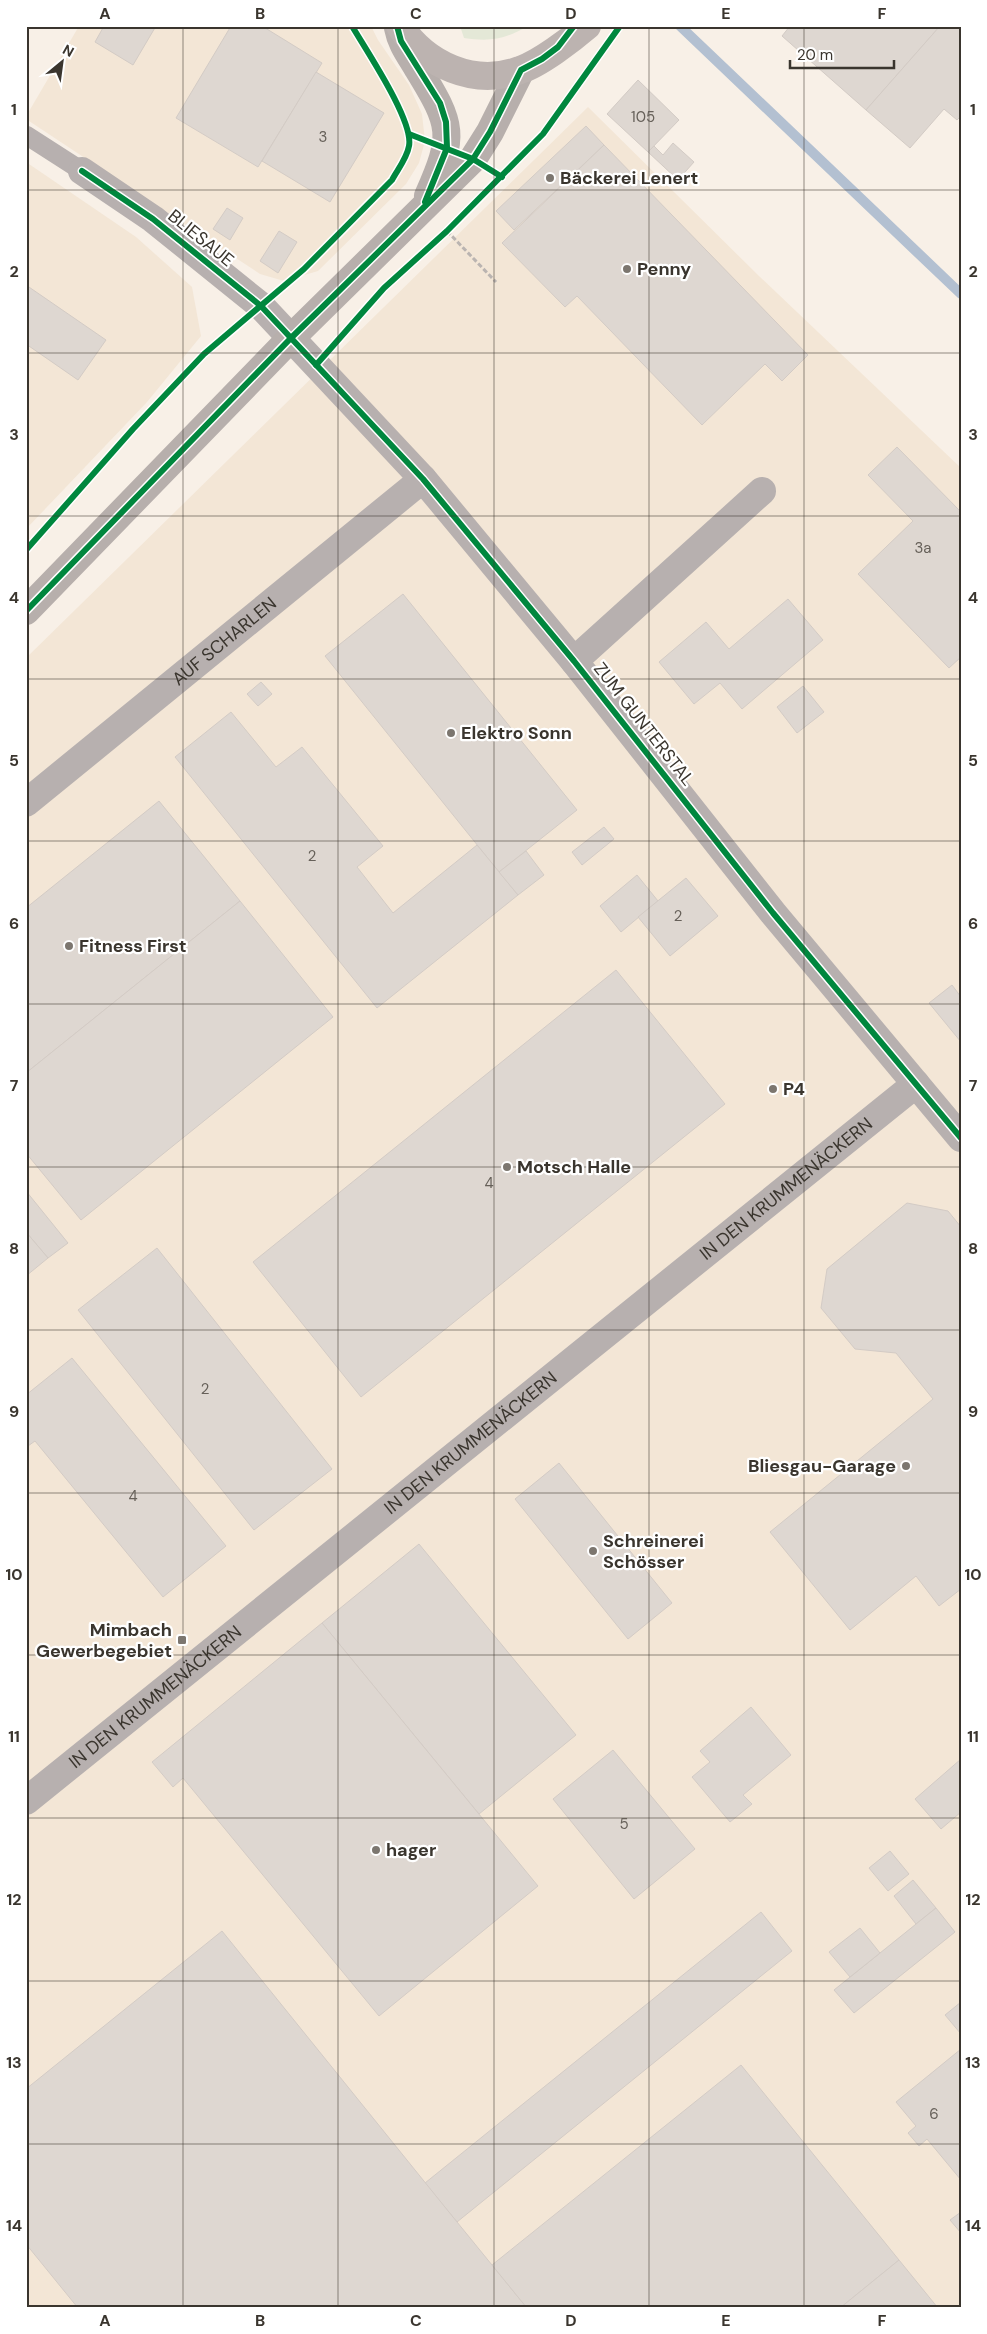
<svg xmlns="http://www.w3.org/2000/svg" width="987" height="2334" viewBox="0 0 987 2334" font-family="'DM Sans',sans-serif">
<rect width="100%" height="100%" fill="#f8f0e7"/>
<!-- built -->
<g fill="#f3e6d6">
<path d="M 79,26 L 371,26 L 378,40 L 409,85 L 422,114 L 425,141 L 419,163 L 406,184 L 318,271 L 284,281 L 260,274 L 29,121 L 28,113 Z"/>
<path d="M 588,107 L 759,276 L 961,468 L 961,2308 L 26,2308 L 26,658 Z"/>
<path d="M 26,162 L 136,237 L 192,287 L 201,336 L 147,402 L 26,529 Z"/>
</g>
<!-- green -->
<path fill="#e4e8d7" d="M 460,26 L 528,26 C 505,39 491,42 464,38 Z"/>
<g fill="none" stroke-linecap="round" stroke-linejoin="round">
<!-- stream -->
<path stroke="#b3c0d1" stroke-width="10" d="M 680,26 L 961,294"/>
</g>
<!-- building -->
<g fill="#ded7d1" stroke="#d3cbc5">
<path d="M 104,26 L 156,26 L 133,65 L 95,42 Z"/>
<path d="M 231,26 L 262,26 L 322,63 L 258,167 L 176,118 Z"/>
<path d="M 790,26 L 940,26 L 866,110 L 782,36 Z"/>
<path d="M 940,26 L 961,26 L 961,116 L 957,120 L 944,109 L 910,148 L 866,110 Z"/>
<path d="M 316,72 L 384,113 L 330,202 L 262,161 Z"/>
<path d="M 638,80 L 679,120 L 648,152 L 607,114 Z"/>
<path d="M 586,126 L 604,145 L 514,230 L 496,211 Z"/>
<path d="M 673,143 L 694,162 L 678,180 L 648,152 L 654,146 L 663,155 Z"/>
<path d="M 604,145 L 808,355 L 782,381 L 765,364 L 702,425 L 577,296 L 565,307 L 502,243 Z"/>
<path d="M 227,208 L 243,218 L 230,240 L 213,229 Z"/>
<path d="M 279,231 L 297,242 L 278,273 L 260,261 Z"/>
<path d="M 26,285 L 106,340 L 78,380 L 26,344 Z"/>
<path d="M 897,447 L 961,512 L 961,657 L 949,668 L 858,574 L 913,521 L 868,475 Z"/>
<path d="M 403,594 L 577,810 L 499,872 L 325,656 Z"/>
<path d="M 788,599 L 823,640 L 742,709 L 720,683 L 694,704 L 659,662 L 706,622 L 729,649 Z"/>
<path d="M 261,682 L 272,694 L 258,706 L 247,694 Z"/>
<path d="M 803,686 L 824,712 L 797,733 L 777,707 Z"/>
<path d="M 231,712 L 276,767 L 302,747 L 383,846 L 357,867 L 393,913 L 477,845 L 518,895 L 377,1008 L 175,757 Z"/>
<path d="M 159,801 L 240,901 L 26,1073 L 26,908 Z"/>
<path d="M 604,827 L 614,839 L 582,865 L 572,852 Z"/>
<path d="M 526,851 L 544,875 L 518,895 L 499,872 Z"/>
<path d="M 637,875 L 658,901 L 621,932 L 600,906 Z"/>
<path d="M 686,878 L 718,916 L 670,956 L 638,917 Z"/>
<path d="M 240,901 L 333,1017 L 81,1220 L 26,1153 L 26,1073 Z"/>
<path d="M 616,970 L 725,1104 L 361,1397 L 253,1262 Z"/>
<path d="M 952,985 L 961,997 L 961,1042 L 929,1003 Z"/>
<path d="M 26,1191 L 68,1243 L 48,1258 L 26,1232 Z"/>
<path d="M 907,1203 L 948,1211 L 961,1227 L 961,1589 L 939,1606 L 916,1576 L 850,1630 L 770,1532 L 933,1399 L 896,1353 L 855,1349 L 821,1308 L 827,1269 Z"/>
<path d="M 26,1232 L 48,1258 L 26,1276 Z"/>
<path d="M 157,1248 L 332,1469 L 254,1530 L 78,1310 Z"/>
<path d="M 72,1358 L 226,1546 L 163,1597 L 35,1441 L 28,1446 L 26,1444 L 26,1395 Z"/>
<path d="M 559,1463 L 672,1603 L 628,1639 L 515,1499 Z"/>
<path d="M 419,1544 L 576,1735 L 479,1814 L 322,1623 Z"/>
<path d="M 322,1623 L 538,1886 L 379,2016 L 183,1778 L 173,1787 L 152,1762 Z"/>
<path d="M 751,1707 L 791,1755 L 743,1795 L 752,1804 L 730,1822 L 692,1777 L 710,1762 L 700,1751 Z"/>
<path d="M 613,1750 L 695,1849 L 634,1899 L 553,1799 Z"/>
<path d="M 961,1759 L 961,1812 L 941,1829 L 915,1799 Z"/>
<path d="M 890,1851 L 909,1874 L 888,1891 L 869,1868 Z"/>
<path d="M 913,1880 L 936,1908 L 916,1924 L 894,1896 Z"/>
<path d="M 936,1908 L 955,1932 L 854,2013 L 834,1990 Z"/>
<path d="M 761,1912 L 792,1951 L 457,2222 L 425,2183 Z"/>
<path d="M 860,1928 L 880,1953 L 850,1977 L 829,1952 Z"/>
<path d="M 222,1931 L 457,2222 L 527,2308 L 78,2308 L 26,2244 L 26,2089 Z"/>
<path d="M 961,2002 L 961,2034 L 945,2015 Z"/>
<path d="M 961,2049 L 961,2180 L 927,2139 L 919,2146 L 908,2133 L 916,2126 L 896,2102 Z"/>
<path d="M 741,2065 L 899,2260 L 840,2308 L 527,2308 L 492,2265 Z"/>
<path d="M 961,2212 L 961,2233 L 950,2220 Z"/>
<path d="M 899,2260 L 938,2308 L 840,2308 Z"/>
</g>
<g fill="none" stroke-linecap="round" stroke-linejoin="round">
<!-- path -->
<path stroke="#bab4b1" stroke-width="3" stroke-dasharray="5 2.5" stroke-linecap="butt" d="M 447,231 L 496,282"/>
<!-- service -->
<path stroke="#b7b0af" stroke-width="19" d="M 26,135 L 82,171"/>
<!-- minor -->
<g stroke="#b7b0af" stroke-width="28">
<path d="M 82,171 L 153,219 L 261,306 L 423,479 L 574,661 L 773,913 L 961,1138"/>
<path d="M 574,661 L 762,491"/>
<path id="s1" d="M 26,803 L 423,479"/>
<path id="s2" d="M 26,1801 L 916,1084"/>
</g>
<!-- secondary -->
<g stroke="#b7afac" stroke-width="28">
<path d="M 398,28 C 401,44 410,55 418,69 C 453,126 455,135 428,196"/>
<path d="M 26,611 L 290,339 L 473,159 L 490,132 L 521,70"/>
</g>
<!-- primary -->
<path stroke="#bcb3b0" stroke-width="28" d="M 400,26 C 426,65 474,87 520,70 C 539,64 572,39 587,26"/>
<!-- cycleway casing -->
<g stroke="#fff" stroke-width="9">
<g id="cycleway">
<path d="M 397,26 L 401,41 L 440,103 L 446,122 L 447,148 L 425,202"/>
<path d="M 409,134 L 473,159 L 502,177"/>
<path d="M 82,171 L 153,219 L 261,306 L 423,479 L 574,661 L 773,913 L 961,1138"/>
<path d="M 316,365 L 384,288 L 447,231 L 543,134 L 620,26"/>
<path d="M 26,550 L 133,429 L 204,354 L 304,269 L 392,180 C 398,169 407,158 409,146 C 414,121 366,50 352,26"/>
<path d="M 26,611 L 290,339 L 473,159 L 490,132 L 521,70 L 542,59 L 558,47 L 574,26"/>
</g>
</g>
<!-- cycleway -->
<use href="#cycleway" stroke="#00873e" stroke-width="6"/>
</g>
<!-- grid -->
<path fill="none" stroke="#3a352e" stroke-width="1" stroke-opacity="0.55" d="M 183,26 L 183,2308M 338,26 L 338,2308M 494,26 L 494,2308M 649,26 L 649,2308M 804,26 L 804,2308M 26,190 L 961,190M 26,353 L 961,353M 26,516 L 961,516M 26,679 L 961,679M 26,841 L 961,841M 26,1004 L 961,1004M 26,1167 L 961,1167M 26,1330 L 961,1330M 26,1493 L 961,1493M 26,1655 L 961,1655M 26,1818 L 961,1818M 26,1981 L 961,1981M 26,2144 L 961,2144"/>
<!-- markers -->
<g fill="#7c766f" stroke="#fff" stroke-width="2">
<circle cx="550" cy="178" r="5"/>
<circle cx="627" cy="269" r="5"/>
<circle cx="451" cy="733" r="5"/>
<circle cx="69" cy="946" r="5"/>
<circle cx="773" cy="1089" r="5"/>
<circle cx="507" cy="1167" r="5"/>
<circle cx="906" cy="1466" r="5"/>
<circle cx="593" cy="1551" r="5"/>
<rect x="177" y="1635" width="10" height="10" rx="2.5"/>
<circle cx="376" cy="1850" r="5"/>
</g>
<g text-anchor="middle" stroke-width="4.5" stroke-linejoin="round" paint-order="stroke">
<!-- number labels -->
<g font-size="15" fill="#666059">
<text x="643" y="122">105</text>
<text x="323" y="142">3</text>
<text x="923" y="553">3a</text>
<text x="312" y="861">2</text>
<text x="678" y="921">2</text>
<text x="489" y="1188">4</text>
<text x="205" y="1394">2</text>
<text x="133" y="1501">4</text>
<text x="624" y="1829">5</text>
<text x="934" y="2119">6</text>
</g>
<!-- poi labels -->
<g font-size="18" font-weight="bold" fill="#3a352e" stroke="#fff" text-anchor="start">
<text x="560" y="184">Bäckerei Lenert</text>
<text x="637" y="275">Penny</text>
<text x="461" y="739">Elektro Sonn</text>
<text x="79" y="952">Fitness First</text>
<text x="783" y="1095">P4</text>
<text x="517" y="1173">Motsch Halle</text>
<text x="896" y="1472" text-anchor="end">Bliesgau-Garage</text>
<text x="603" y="1547">Schreinerei<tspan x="603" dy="21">Schösser</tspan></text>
<text x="172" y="1636" text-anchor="end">Mimbach<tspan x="172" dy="21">Gewerbegebiet</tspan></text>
<text x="386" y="1856">hager</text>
</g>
<!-- street labels -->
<g font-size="18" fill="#3a352e" stroke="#fff">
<text transform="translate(201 238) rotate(39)" y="6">BLIESAUE</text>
<text dy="6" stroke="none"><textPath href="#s1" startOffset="256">AUF SCHARLEN</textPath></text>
<text transform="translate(644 724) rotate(52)" y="6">ZUM GUNTERSTAL</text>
<text dy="6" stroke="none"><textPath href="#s2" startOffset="976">IN DEN KRUMMENÄCKERN</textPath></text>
<text dy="6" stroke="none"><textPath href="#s2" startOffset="571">IN DEN KRUMMENÄCKERN</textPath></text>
<text dy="6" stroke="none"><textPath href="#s2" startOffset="166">IN DEN KRUMMENÄCKERN</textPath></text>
</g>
</g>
<!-- border -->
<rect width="987" height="2334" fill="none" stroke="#ffffff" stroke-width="55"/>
<!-- north arrow -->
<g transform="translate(62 62) rotate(29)" stroke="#ffffff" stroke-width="4" paint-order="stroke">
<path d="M0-4L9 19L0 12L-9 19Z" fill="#3a352e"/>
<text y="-8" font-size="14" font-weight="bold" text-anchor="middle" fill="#3a352e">N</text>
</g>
<!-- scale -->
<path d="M790 60v8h104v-8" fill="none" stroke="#3a352e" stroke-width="2.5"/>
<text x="797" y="60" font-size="15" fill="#3a352e" stroke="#ffffff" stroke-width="4" paint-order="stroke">20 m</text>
<rect x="28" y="28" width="932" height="2278" fill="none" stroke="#3a352e" stroke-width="2"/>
<g font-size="16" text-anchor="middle" font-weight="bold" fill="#3a352e">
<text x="105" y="19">A</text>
<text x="260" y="19">B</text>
<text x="416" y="19">C</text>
<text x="571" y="19">D</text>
<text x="726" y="19">E</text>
<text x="882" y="19">F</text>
<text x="14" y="115">1</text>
<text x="973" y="115">1</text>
<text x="14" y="277">2</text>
<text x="973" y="277">2</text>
<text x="14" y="440">3</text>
<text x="973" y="440">3</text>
<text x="14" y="603">4</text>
<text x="973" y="603">4</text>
<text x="14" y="766">5</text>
<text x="973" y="766">5</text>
<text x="14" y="929">6</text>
<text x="973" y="929">6</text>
<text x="14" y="1091">7</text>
<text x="973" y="1091">7</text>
<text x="14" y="1254">8</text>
<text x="973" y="1254">8</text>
<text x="14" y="1417">9</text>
<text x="973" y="1417">9</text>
<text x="14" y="1580">10</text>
<text x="973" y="1580">10</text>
<text x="14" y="1742">11</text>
<text x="973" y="1742">11</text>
<text x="14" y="1905">12</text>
<text x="973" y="1905">12</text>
<text x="14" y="2068">13</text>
<text x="973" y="2068">13</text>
<text x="14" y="2231">14</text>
<text x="973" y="2231">14</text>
<text x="105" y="2326">A</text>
<text x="260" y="2326">B</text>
<text x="416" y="2326">C</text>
<text x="571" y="2326">D</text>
<text x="726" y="2326">E</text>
<text x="882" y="2326">F</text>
</g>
</svg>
